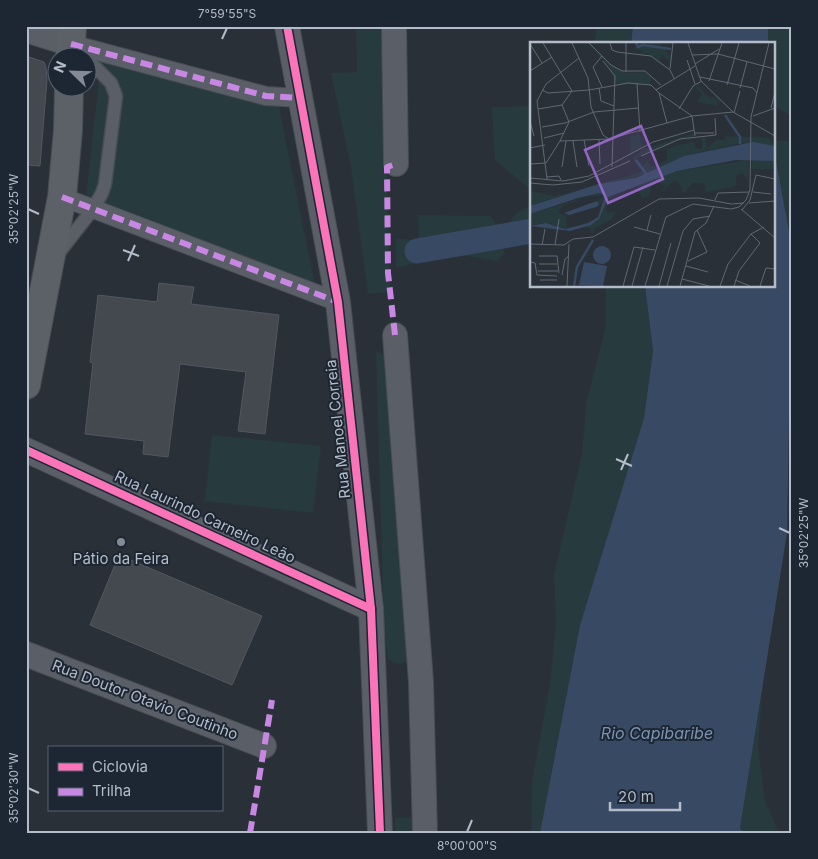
<svg xmlns="http://www.w3.org/2000/svg" width="818" height="859" viewBox="0 0 818 859" font-family="Inter,sans-serif">
<rect width="100%" height="100%" fill="#2a3038"/>
<!-- green -->
<g fill="#273a3e">
<path d="M 356,26 L 387,26 L 387,167 L 390,292 L 368,294 L 351,167 L 331,73 L 357,72 Z"/>
<path d="M 597,26 L 633,26 L 631,44 L 594,44 Z"/>
<path d="M 761,26 L 792,26 L 792,116 L 774,106 L 774,44 L 763,44 Z"/>
<path d="M 102,52 L 277,97 L 317,295 L 85,206 Z"/>
<path d="M 532,106 L 532,191 L 495,160 L 492,107 Z"/>
<path d="M 774,141 L 792,141 L 792,247 L 774,150 Z"/>
<path d="M 532,206 L 532,239 L 524,240 L 508,236 C 510,216 514,212 532,206 Z"/>
<path d="M 418,215 L 491,216 L 503,237 L 504,253 L 498,261 L 467,256 L 442,257 L 396,268 L 396,239 L 419,240 Z"/>
<path d="M 792,249 L 792,376 L 789,377 Z"/>
<path d="M 606,286 L 645,286 L 653,351 L 644,418 L 580,625 L 540,833 L 531,833 L 532,782 L 550,684 L 556,624 L 554,575 L 582,454 L 586,404 L 606,326 Z"/>
<path d="M 376,352 L 387,356 L 410,658 C 402,666 397,665 388,659 L 384,627 Z"/>
<path d="M 212,435 L 321,446 L 313,513 L 205,501 Z"/>
<path d="M 762,691 L 758,749 L 765,801 L 779,833 L 743,833 L 740,828 Z"/>
<path d="M 395,817 L 420,818 L 421,833 L 395,833 Z"/>
</g>
<!-- water -->
<g fill="#384963">
<path d="M 633,26 L 768,26 L 768,44 L 631,44 Z"/>
<path d="M 774,150 L 792,247 L 787,533 L 740,828 L 743,833 L 540,833 L 580,625 L 644,418 L 653,351 L 645,286 L 774,286 Z"/>
</g>
<g fill="none" stroke-linecap="round" stroke-linejoin="round">
<!-- canal -->
<path stroke="#384963" stroke-width="25" d="M 417,251 L 532,231"/>
</g>
<!-- building -->
<g fill="#444950" stroke="#52575f">
<path d="M 26,56 L 44,62 L 46,67 L 47,80 L 40,166 L 26,165 Z"/>
<path d="M 159,283 L 194,287 L 191,304 L 279,315 L 265,434 L 238,431 L 246,372 L 180,364 L 168,457 L 143,454 L 144,441 L 85,434 L 93,363 L 90,362 L 98,295 L 157,302 Z"/>
<path d="M 119,555 L 262,616 L 232,685 L 90,625 Z"/>
</g>
<g fill="none" stroke-linecap="round" stroke-linejoin="round">
<!-- service casing -->
<g stroke="#484c53" stroke-width="15">
<path id="service" d="M 57,255 L 93,209 L 102,193 L 105,184 L 116,96 L 111,83 L 88,60"/>
</g>
<!-- pedestrian casing -->
<g stroke="#484c53" stroke-width="20">
<g id="pedestrian">
<path d="M 71,44 L 266,96 L 300,98"/>
<path d="M 62,197 L 338,302"/>
</g>
</g>
<!-- minor casing -->
<g stroke="#484c53" stroke-width="26">
<g id="minor">
<path d="M 287,26 L 338,302 L 371,609 L 380,833"/>
<path d="M 394,26 L 396,164"/>
<path d="M 26,30 L 71,44"/>
<path d="M 395,335 L 421,682 L 425,833"/>
<path d="M 26,450 L 371,609"/>
<path d="M 26,654 L 264,746"/>
</g>
</g>
<!-- primary casing -->
<g stroke="#484c55" stroke-width="30">
<g id="primary">
<path d="M 70,58 L 72,26"/>
<path d="M 26,385 L 62,197 L 68,130 L 69,88"/>
</g>
</g>
<!-- service -->
<use href="#service" stroke="#5a5e66" stroke-width="12"/>
<!-- pedestrian -->
<use href="#pedestrian" stroke="#5a5e66" stroke-width="18"/>
<!-- minor -->
<use href="#minor" stroke="#5a5e66" stroke-width="24"/>
<!-- primary -->
<use href="#primary" stroke="#5c6168" stroke-width="28"/>
<!-- quiet -->
<g stroke="#c787e3" stroke-width="6" stroke-dasharray="12 6" stroke-linecap="butt">
<path d="M 71,44 L 266,96 L 300,98"/>
<path d="M 62,197 L 338,302"/>
<path d="M 395,335 L 388,273 L 387,167 L 396,164"/>
<path d="M 250,833 L 272,700"/>
</g>
<!-- cycleway casing -->
<g stroke="#1d2633" stroke-width="11">
<g id="cycleway">
<path d="M 287,26 L 338,302 L 371,609 L 380,833"/>
<path d="M 26,450 L 371,609"/>
</g>
</g>
<!-- cycleway -->
<use href="#cycleway" stroke="#fb73b8" stroke-width="8"/>
</g>
<!-- ticks -->
<path fill="none" stroke="#b4bcc9" stroke-width="2" d="M 222,39 L 227,28M 28,209 L 39,214M 123,250 L 139,256M 128,261 L 135,245M 616,459 L 632,466M 621,470 L 628,454M 779,528 L 790,533M 28,788 L 39,793M 467,832 L 472,820"/>
<!-- markers -->
<circle fill="#848b96" stroke="#1d2633" stroke-width="2" cx="121" cy="542" r="5"/>
<g text-anchor="middle" stroke-width="4" stroke-linejoin="round" paint-order="stroke">
<!-- street labels -->
<g font-size="15" fill="#b4bcc9" stroke="#1d2633">
<text transform="translate(338 429) rotate(-96)" y="5">Rua Manoel Correia</text>
<text transform="translate(205 517) rotate(25)" y="5">Rua Laurindo Carneiro Leão</text>
<text transform="translate(145 700) rotate(21)" y="5">Rua Doutor Otavio Coutinho</text>
</g>
<!-- poi labels -->
<g font-size="15" fill="#b4bcc9" stroke="#1d2633">
<text x="121" y="564">Pátio da Feira</text>
</g>
<!-- water labels -->
<g font-size="16" font-style="italic" fill="#7c92b1" stroke="#1d2633">
<text x="657" y="739">Rio Capibaribe</text>
</g>
</g>
<!-- overview -->
<g transform="translate(530 42)">
<rect width="245" height="245" fill="#2a3038"/>
<path d="M 56,1 L 81,23 L 96,31 L 115,30 L 122,35 L 120,42 L 86,41 L 79,24 ZM 105,1 L 119,4 L 120,1 L 131,1 L 131,5 L 138,4 L 140,8 L 137,6 L 135,9 L 141,14 L 140,19 L 132,13 L 129,19 L 118,11 L 111,12 L 112,9 L 105,7 ZM 167,43 L 182,58 L 181,55 L 189,59 L 181,53 L 189,57 L 190,62 L 185,59 L 189,64 L 167,60 L 172,52 L 166,46 ZM 164,91 L 164,94 L 149,97 L 106,116 L 110,123 L 113,124 L 117,119 L 121,125 L 137,118 L 137,107 L 149,103 L 164,100 L 165,106 L 172,107 L 172,94 L 175,94 L 177,106 L 186,98 L 195,98 L 195,94 L 239,96 L 245,104 L 211,101 L 154,114 L 106,136 L 45,149 L 0,164 L 0,149 L 25,154 L 112,130 L 102,116 L 115,107 ZM 110,92 L 112,105 L 100,113 L 100,95 ZM 222,117 L 245,119 L 245,127 L 221,127 ZM 219,118 L 218,139 L 212,131 L 206,134 L 206,143 L 202,145 L 176,150 L 174,141 L 163,141 L 154,151 L 148,140 L 144,139 L 131,151 L 135,144 L 125,140 L 125,136 L 141,130 ZM 123,138 L 119,154 L 112,157 L 108,145 ZM 70,151 L 74,153 L 75,155 L 70,164 L 67,159 L 74,153 L 56,155 L 33,164 L 28,170 L 36,174 L 37,187 L 18,181 L 0,183 L 0,172 ZM 87,152 L 78,157 L 76,165 L 77,171 L 85,170 L 82,177 L 65,186 L 62,194 L 60,186 L 52,185 L 66,180 L 77,155 Z" fill="#273a3e"/>
<path d="M 223,100 L 245,104 L 245,119 L 206,118 L 147,129 L 78,155 L 69,177 L 61,183 L 40,189 L 0,184 L 16,181 L 35,187 L 58,181 L 68,175 L 75,154 L 70,151 L 48,156 L 0,172 L 0,164 L 69,142 L 106,136 L 154,114 ZM 67,159 L 69,163 L 66,165 L 39,173 L 34,171 ZM63 213a9 9 0 1 1 18 0a9 9 0 1 1-18 0ZM 54,220 L 77,224 L 73,244 L 49,243 Z" fill="#384963"/>
<path fill="none" stroke="#384963" stroke-width="2.5" d="M 106,1 L 108,5 L 113,3 L 141,7M 195,73 L 210,95 L 210,102M 106,118 L 117,133M 44,244 L 47,225 L 63,198"/>
<path fill="none" stroke="#616872" stroke-width="1" d="M 42,1 L 58,36 L 61,65 L 73,93 L 79,97 L 162,74 L 203,70M 59,1 L 81,23 L 92,29 L 115,29 L 131,43M 80,1 L 82,8 L 87,10 L 121,14 L 140,28 L 144,36M 158,1 L 171,39 L 203,70 L 245,94M 0,2 L 12,21M 162,13 L 188,12 L 245,27M 157,18 L 165,42M 73,19 L 85,34M 165,22 L 189,7M 140,27 L 143,1M 0,29 L 22,15M 96,30 L 96,1M 170,35 L 223,46 L 227,51M 179,39 L 192,1M 107,41 L 110,90M 121,43 L 129,51 L 137,81M 197,43 L 209,1M 72,45 L 63,25 L 72,14M 69,46 L 71,59 L 84,64M 210,46 L 217,20M 12,48 L 18,51 L 59,48 L 98,41 L 121,43M 126,48 L 165,24M 129,51 L 162,74 L 165,94M 241,66 L 245,50M 8,67 L 32,63 L 42,49 L 13,1M 149,67 L 163,44 L 172,39M 204,71 L 210,49M 223,74 L 245,66M 0,79 L 4,94M 12,85 L 35,81 L 64,70 L 108,66M 165,91 L 184,91M 14,96 L 34,91M 54,98 L 59,124M 69,98 L 70,122M 30,99 L 79,97M 43,99 L 47,125M 0,106 L 15,103M 111,114 L 150,97 L 186,93 L 185,76M 0,122 L 16,121 L 30,99 L 39,80 L 32,63M 32,125 L 36,99M 82,125 L 85,34M 17,135 L 29,134 L 31,138M 0,136 L 33,139 L 59,134 L 123,100 L 164,88M 17,137 L 7,59 L 16,42 L 49,16M 0,141 L 23,143 L 52,140 L 100,119M 223,150 L 241,152M 185,158 L 188,151 L 219,150M 219,161 L 245,159M 211,167 L 245,196M 212,168 L 220,158 L 226,133 L 245,137M 104,185 L 130,192M 117,188 L 121,173M 0,202 L 34,203 L 43,197 L 63,195 L 129,157 L 169,156 L 201,162 L 214,161M 12,203 L 15,187M 25,203 L 29,177M 9,214 L 27,214 L 29,231M 158,219 L 177,210 L 167,188M 0,220 L 5,221 L 7,233 L 27,234M 9,222 L 27,222M 156,224 L 178,230M 8,229 L 28,229M 32,233 L 35,217 L 39,214M 152,237 L 179,244M 10,238 L 27,238M 205,238 L 220,244M 37,244 L 39,202M 93,244 L 104,205 L 125,208M 102,244 L 113,205M 115,244 L 136,175 L 163,162 L 201,167 L 209,165 L 216,158 L 220,148 L 221,75 L 239,1M 129,244 L 141,201M 137,244 L 153,189 L 163,177 L 180,174M 150,244 L 165,190 L 176,181 L 184,164M 190,244 L 198,222 L 221,192 L 234,185M 204,244 L 209,229 L 230,201 L 221,192M 230,244 L 236,226 L 245,227"/>
<path fill="#9266c3" fill-opacity="0.15" stroke="#9266c3" stroke-width="2.5" d="M 111,84 L 133,137 L 78,161 L 55,108 Z"/>
<rect width="245" height="245" fill="none" stroke="#b4bcc9" stroke-width="2.5"/>
</g>
<!-- border -->
<rect width="818" height="859" fill="none" stroke="#1d2633" stroke-width="55"/>
<!-- legend -->
<rect x="48" y="746" width="175" height="65" fill="#1d2633" stroke="#59626f"/>
<rect x="58" y="763" width="25" height="8" fill="#fb73b8" stroke="#59626f"/>
<text x="92" y="772" font-size="15" fill="#b4bcc9">Ciclovia</text>
<rect x="58" y="788" width="25" height="8" fill="#c787e3" stroke="#59626f"/>
<text x="92" y="796" font-size="15" fill="#b4bcc9">Trilha</text>
<!-- north arrow -->
<g transform="translate(72 72) rotate(293)"><circle r="24" fill="#1d2633" stroke="#59626f"/>
<path d="M0-4L9 19L0 12L-9 19Z" fill="#848b96"/>
<text y="-8" font-size="14" font-weight="bold" text-anchor="middle" fill="#b4bcc9">N</text>
</g>
<!-- scale -->
<path d="M610 802v8h70v-8" fill="none" stroke="#b4bcc9" stroke-width="2.5"/>
<text x="618" y="802" font-size="15" fill="#b4bcc9" stroke="#1d2633" stroke-width="4" paint-order="stroke">20 m</text>
<rect x="28" y="28" width="762" height="804" fill="none" stroke="#b4bcc9" stroke-width="2"/>
<g font-size="12" text-anchor="middle" fill="#b4bcc9">
<text x="227" y="18">7°59'55"S</text>
<text transform="translate(14 209) rotate(-90)" y="4">35°02'25"W</text>
<text transform="translate(804 533) rotate(-90)" y="4">35°02'25"W</text>
<text transform="translate(14 788) rotate(-90)" y="4">35°02'30"W</text>
<text x="467" y="850">8°00'00"S</text>
</g>
</svg>
